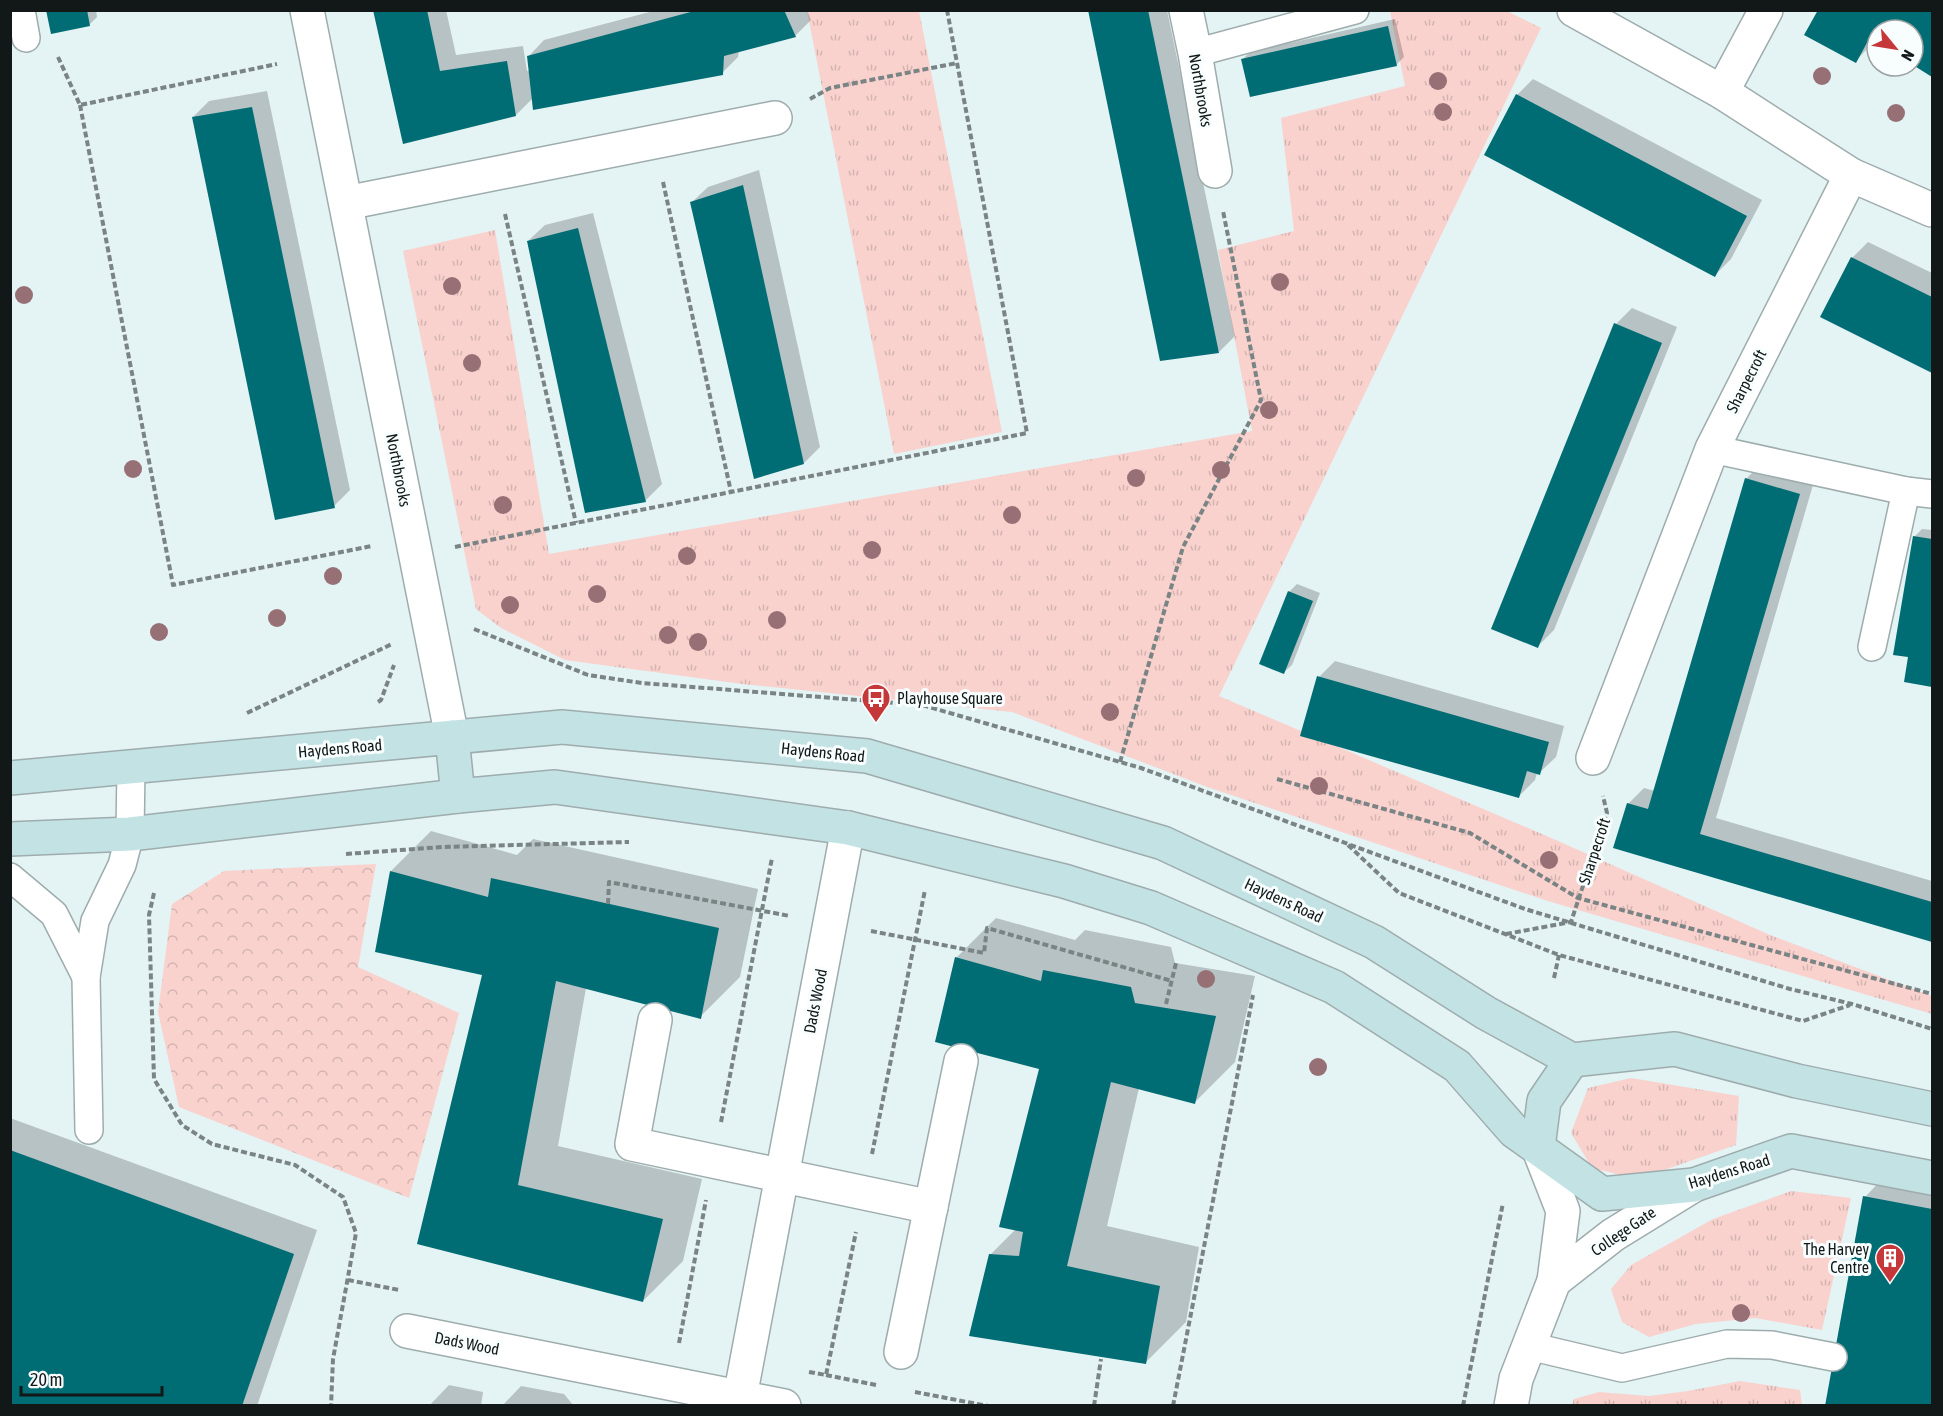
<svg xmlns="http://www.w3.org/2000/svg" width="1943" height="1416" viewBox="0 0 1943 1416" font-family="'Asap Condensed',sans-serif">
<defs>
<pattern id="grass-tufts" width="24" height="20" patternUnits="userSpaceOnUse" patternTransform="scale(1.5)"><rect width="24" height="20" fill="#f9d2ce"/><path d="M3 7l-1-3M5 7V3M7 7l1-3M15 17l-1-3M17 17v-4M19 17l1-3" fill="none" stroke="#d4b4b0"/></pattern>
<pattern id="forest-crowns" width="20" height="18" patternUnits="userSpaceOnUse" patternTransform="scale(1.5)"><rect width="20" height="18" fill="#f9d2ce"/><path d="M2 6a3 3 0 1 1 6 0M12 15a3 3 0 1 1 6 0" fill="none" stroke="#d4b4b0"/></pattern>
</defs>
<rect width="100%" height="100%" fill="#e4f3f4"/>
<!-- grass -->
<g fill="url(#grass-tufts)">
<path d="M 807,11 L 919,11 L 1002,432 L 894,454 Z"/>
<path d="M 1390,11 L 1507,11 L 1541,28 L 1219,696 L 1549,837 L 1770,935 L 1932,996 L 1932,1014 L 1551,902 L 1207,787 L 1012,712 L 742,684 L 565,660 L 501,628 L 476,609 L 403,251 L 495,230 L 549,554 L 1252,431 L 1218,250 L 1294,231 L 1281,118 L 1405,86 Z"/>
<path d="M 1631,1078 L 1739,1096 L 1736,1145 L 1638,1179 L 1592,1168 L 1571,1133 L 1588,1088 Z"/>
<path d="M 1791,1191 L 1851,1198 L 1822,1330 L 1755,1318 L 1696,1324 L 1649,1337 L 1622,1322 L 1611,1289 L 1631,1265 L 1713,1219 Z"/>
<path d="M 1740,1381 L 1800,1390 L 1802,1405 L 1572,1405 L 1574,1399 L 1599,1392 L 1649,1396 L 1688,1391 Z"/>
</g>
<!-- forest -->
<path fill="url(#forest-crowns)" d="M 376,864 L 358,967 L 459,1013 L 409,1198 L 179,1107 L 158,1012 L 172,904 L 224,871 Z"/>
<!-- shadow -->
<g fill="#0003">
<path d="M 48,10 L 96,10 L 97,17 L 89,25 Z"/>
<path d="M 375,10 L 446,10 L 456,55 L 523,46 L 527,71 L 530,71 L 528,57 L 544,40 L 657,10 L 807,10 L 811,20 L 795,36 L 739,50 L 738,57 L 722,73 L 533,98 L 516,115 L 404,142 Z"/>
<path d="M 1090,10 L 1167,10 L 1235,336 L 1219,352 Z"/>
<path d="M 1819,10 L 1932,10 L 1932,76 L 1913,64 L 1913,30 L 1877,30 L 1877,42 L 1875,40 L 1856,61 Z"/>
<path d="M 1395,19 L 1404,57 L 1396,65 L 1243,59 L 1250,52 Z"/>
<path d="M 1533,79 L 1762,200 L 1731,259 L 1715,275 L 1517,95 Z"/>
<path d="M 267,91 L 350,490 L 334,506 L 193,117 L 209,101 Z"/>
<path d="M 759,170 L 820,447 L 804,463 L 691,203 L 708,187 Z"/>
<path d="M 593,213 L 662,484 L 646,500 L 586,511 L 528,241 L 545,225 Z"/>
<path d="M 1868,242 L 1932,273 L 1932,371 L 1822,317 L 1852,258 Z"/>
<path d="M 1632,308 L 1677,327 L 1554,630 L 1538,646 L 1616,324 Z"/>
<path d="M 1762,463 L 1815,478 L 1716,818 L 1932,881 L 1932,940 L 1615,847 L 1628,804 L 1644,788 L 1655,791 L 1746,479 Z"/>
<path d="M 1922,529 L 1932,530 L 1932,685 L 1906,681 L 1910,656 L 1915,536 Z"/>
<path d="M 1297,584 L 1320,593 L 1292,665 L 1284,672 L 1261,663 L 1290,591 Z"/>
<path d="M 1335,661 L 1564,726 L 1556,757 L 1539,773 L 1537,773 L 1535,780 L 1519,796 L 1319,677 Z"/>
<path d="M 431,831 L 517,855 L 533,839 L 758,889 L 740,977 L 700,1017 L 586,988 L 558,1146 L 702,1179 L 683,1261 L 643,1301 L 419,1243 L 484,974 L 391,871 Z"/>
<path d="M 996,918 L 1075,940 L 1085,930 L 1171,947 L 1175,963 L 1255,976 L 1235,1062 L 1195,1102 L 1139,1088 L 1107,1226 L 1199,1247 L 1186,1322 L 1146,1362 L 990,1255 L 1016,1229 L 1041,1068 L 956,958 Z"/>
<path d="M 10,1118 L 317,1230 L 257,1406 L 10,1406 Z"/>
<path d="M 1888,1173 L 1932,1181 L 1932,1406 L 1827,1406 L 1865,1197 Z"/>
<path d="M 449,1385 L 483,1392 L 481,1406 L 429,1406 Z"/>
<path d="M 521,1386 L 564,1394 L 574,1406 L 502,1406 Z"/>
</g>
<!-- building -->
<g fill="#006c73">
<path d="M 46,10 L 87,10 L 90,26 L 51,34 Z"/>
<path d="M 373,10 L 427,10 L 440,71 L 507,61 L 516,116 L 403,144 Z"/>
<path d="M 698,10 L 784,10 L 796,37 L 724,56 L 723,75 L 533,110 L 527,56 Z"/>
<path d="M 1088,10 L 1148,10 L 1219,353 L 1160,361 Z"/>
<path d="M 1818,10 L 1932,10 L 1932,77 L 1913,65 L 1913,30 L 1877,30 L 1877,43 L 1869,39 L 1856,63 L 1804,35 Z"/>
<path d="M 1388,26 L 1397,66 L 1250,97 L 1241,59 Z"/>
<path d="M 1516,94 L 1747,216 L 1715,277 L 1484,155 Z"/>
<path d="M 252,107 L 335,508 L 275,520 L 192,117 Z"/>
<path d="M 743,185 L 804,464 L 754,479 L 690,202 Z"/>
<path d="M 578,228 L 646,502 L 585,513 L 527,241 Z"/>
<path d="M 1851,257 L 1932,297 L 1932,373 L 1820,317 Z"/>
<path d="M 1614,323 L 1662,343 L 1538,648 L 1491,629 Z"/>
<path d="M 1745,478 L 1800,494 L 1700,834 L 1932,902 L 1932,942 L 1613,848 L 1627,803 L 1648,809 Z"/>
<path d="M 1913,536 L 1932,539 L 1932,687 L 1904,682 L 1908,657 L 1893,655 Z"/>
<path d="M 1288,591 L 1313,601 L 1284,674 L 1259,664 Z"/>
<path d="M 1317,676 L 1549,742 L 1540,775 L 1527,771 L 1519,798 L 1300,736 Z"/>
<path d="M 390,871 L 488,897 L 491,878 L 719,928 L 701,1019 L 556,981 L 518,1185 L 663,1219 L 643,1302 L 417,1244 L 482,975 L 375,952 Z"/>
<path d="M 955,957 L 1041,981 L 1043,970 L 1131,987 L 1135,1003 L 1216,1016 L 1195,1104 L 1111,1082 L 1067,1266 L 1160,1286 L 1146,1364 L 969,1336 L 989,1254 L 1019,1256 L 1023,1232 L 999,1227 L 1039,1069 L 935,1042 Z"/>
<path d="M 10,1150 L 294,1254 L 242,1406 L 10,1406 Z"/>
<path d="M 1863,1196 L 1932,1209 L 1932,1406 L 1825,1406 Z"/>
</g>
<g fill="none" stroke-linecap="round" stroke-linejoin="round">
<!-- lane casing -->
<g stroke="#9eacad" stroke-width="30">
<g id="lane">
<path d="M 21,10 L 26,38"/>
<path d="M 1195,53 L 1355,10"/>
<path d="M 1712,449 L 1906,491 L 1872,647"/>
<path d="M 1906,491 L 1932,494"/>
<path d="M 10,877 L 54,914 L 86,977 L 95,921 L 122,865 L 130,834 L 131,767"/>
<path d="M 86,977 L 89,1130"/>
<path d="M 1529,1346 L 1622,1368 L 1727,1344 L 1772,1345 L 1833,1357"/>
</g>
</g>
<!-- street casing -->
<g stroke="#9eacad" stroke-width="36">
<g id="street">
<path d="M 307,10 L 452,737"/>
<path d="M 1186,10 L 1195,53 L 1215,171"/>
<path d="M 1574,10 L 1722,92 L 1851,175 L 1712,449 L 1593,758"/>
<path d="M 1722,92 L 1766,10"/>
<path d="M 1851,175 L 1932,210"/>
<path d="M 346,203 L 775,118"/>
<path d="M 655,1020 L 632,1144 L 931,1207"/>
<path d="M 1538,1147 L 1563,1211 L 1554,1281 L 1613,1235 L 1694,1185"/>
<path d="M 407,1331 L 784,1406"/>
<path d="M 901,1352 L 961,1061"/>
<path d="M 740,1397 L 848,828"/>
<path d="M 1511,1406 L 1516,1379 L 1554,1281"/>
</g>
</g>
<!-- secondary casing -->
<g stroke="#9eacad" stroke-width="36">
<g id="secondary">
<path d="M 452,737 L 458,796"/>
<path d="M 10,778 L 562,727 L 867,756 L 1163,843 L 1374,942 L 1486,1013 L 1572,1060 L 1675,1049 L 1797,1081 L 1932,1109"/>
<path d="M 10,839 L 130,834 L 458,796 L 555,787 L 848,828 L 1064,881 L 1151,908 L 1334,987 L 1457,1066 L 1514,1131 L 1602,1194 L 1694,1185 L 1791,1151 L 1932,1178"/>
<path d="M 1538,1147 L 1544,1101 L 1572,1060"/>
</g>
</g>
<!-- path -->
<g stroke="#7a8485" stroke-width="4" stroke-dasharray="6 3" stroke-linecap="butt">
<path d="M 58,57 L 80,105 L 277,64"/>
<path d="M 810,99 L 830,88 L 957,63"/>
<path d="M 80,105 L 173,585 L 372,546"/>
<path d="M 663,182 L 731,492"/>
<path d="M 505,214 L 576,523"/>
<path d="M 455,547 L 1027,433 L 947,10"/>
<path d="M 474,629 L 588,675 L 642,683 L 922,705 L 1141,768 L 1525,909 L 1790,989 L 1852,1004 L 1932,1029"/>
<path d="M 378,702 L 381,700 L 394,665"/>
<path d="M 247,713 L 392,644"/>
<path d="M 1120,762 L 1183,547 L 1261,400 L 1223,211"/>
<path d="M 1277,779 L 1470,833 L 1578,898 L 1932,994"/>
<path d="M 1348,845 L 1399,893 L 1559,955 L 1803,1021 L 1850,1005"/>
<path d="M 346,854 L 442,847 L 629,842"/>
<path d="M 154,893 L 149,915 L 154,1079 L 182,1125 L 212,1144 L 295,1165 L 343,1197 L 356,1233 L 333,1359 L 331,1406"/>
<path d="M 608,904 L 609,882 L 790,916"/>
<path d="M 871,931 L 984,953 L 987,928 L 1172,981"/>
<path d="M 1506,934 L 1571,922 L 1607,813 L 1603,796"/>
<path d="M 1554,978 L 1559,955"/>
<path d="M 1166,1004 L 1176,963"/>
<path d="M 721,1122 L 772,858"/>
<path d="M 872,1154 L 925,890"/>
<path d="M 348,1280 L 399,1290"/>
<path d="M 679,1343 L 706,1200"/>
<path d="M 809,1372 L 826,1375 L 856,1232"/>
<path d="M 826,1375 L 876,1385"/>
<path d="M 915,1392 L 988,1406"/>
<path d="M 1094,1406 L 1101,1359"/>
<path d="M 1173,1406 L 1253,995"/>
<path d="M 1463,1406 L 1503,1203"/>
</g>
<!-- lane -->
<use href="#lane" stroke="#fff" stroke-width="27"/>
<!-- street -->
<use href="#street" stroke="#fff" stroke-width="33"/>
<!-- secondary -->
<use href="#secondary" stroke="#c3e2e4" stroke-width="33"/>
</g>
<!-- trees -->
<g fill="#967075">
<circle cx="1822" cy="76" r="9"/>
<circle cx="1438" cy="81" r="9"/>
<circle cx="1443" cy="112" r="9"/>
<circle cx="1896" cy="113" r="9"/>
<circle cx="1280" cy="282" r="9"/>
<circle cx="452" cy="286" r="9"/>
<circle cx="24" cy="295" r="9"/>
<circle cx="472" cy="363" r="9"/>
<circle cx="1269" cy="410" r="9"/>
<circle cx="133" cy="469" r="9"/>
<circle cx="1221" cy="470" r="9"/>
<circle cx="1136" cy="478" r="9"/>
<circle cx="503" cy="505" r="9"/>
<circle cx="1012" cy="515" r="9"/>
<circle cx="872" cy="550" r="9"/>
<circle cx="687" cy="556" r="9"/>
<circle cx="333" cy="576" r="9"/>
<circle cx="597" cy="594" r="9"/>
<circle cx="510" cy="605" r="9"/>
<circle cx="277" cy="618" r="9"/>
<circle cx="777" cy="620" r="9"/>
<circle cx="159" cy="632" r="9"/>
<circle cx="668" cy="635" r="9"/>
<circle cx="698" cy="642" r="9"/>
<circle cx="1110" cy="712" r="9"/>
<circle cx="1319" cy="786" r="9"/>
<circle cx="1549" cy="860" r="9"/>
<circle cx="1206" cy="979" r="9"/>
<circle cx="1318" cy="1067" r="9"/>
<circle cx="1741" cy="1313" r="9"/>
</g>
<!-- icons -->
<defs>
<g id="bus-pin" transform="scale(1.5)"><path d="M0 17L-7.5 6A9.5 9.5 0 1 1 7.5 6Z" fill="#c6373a" stroke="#f8fefe"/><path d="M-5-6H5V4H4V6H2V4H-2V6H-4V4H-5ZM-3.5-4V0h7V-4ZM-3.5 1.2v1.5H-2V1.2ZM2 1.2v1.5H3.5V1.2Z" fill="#fff"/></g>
<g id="building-pin" transform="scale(1.5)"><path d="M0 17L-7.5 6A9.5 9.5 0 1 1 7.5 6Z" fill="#c6373a" stroke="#f8fefe"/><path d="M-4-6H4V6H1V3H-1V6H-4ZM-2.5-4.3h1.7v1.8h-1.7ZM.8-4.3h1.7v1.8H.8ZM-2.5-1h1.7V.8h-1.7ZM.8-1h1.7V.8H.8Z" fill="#fff"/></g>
</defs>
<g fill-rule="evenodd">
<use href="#bus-pin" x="876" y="698"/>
<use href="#building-pin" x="1890" y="1258"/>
</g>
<g text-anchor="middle" stroke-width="6" stroke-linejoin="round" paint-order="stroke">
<!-- street labels -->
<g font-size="16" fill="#121717" stroke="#f8fefe">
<text transform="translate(1201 90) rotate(80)" y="6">Northbrooks</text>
<text transform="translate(1746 381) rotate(-63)" y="6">Sharpecroft</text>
<text transform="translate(399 470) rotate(79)" y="6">Northbrooks</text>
<text transform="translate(340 748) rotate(-5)" y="6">Haydens Road</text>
<text transform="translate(823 752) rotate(6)" y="6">Haydens Road</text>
<text transform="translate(1594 851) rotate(-72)" y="6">Sharpecroft</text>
<text transform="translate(1284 900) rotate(25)" y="6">Haydens Road</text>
<text transform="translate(815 1001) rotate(-79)" y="6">Dads Wood</text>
<text transform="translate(1729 1171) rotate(-17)" y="6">Haydens Road</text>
<text transform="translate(1623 1231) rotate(-34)" y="6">College Gate</text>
<text transform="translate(467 1343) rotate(11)" y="6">Dads Wood</text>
</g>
<!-- poi labels -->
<g font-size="16" fill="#121717" stroke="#f8fefe" text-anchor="start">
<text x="897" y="704">Playhouse Square</text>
<text x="1869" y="1255" text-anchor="end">The Harvey<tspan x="1869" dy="18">Centre</tspan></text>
</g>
</g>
<!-- border -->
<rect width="1943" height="1416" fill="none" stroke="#121717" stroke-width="24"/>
<!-- north arrow -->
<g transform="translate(1895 48) rotate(120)"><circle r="28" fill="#f8fefe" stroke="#9ca2a2" stroke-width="1.5"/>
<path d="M0-4.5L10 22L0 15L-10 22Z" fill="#c6373a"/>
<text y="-9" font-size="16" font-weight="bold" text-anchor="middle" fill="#121717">N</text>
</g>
<!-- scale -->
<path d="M21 1386v9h141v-9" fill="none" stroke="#121717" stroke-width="3"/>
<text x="30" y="1386" font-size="18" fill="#121717" stroke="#f8fefe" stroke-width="4.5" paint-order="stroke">20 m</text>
</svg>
